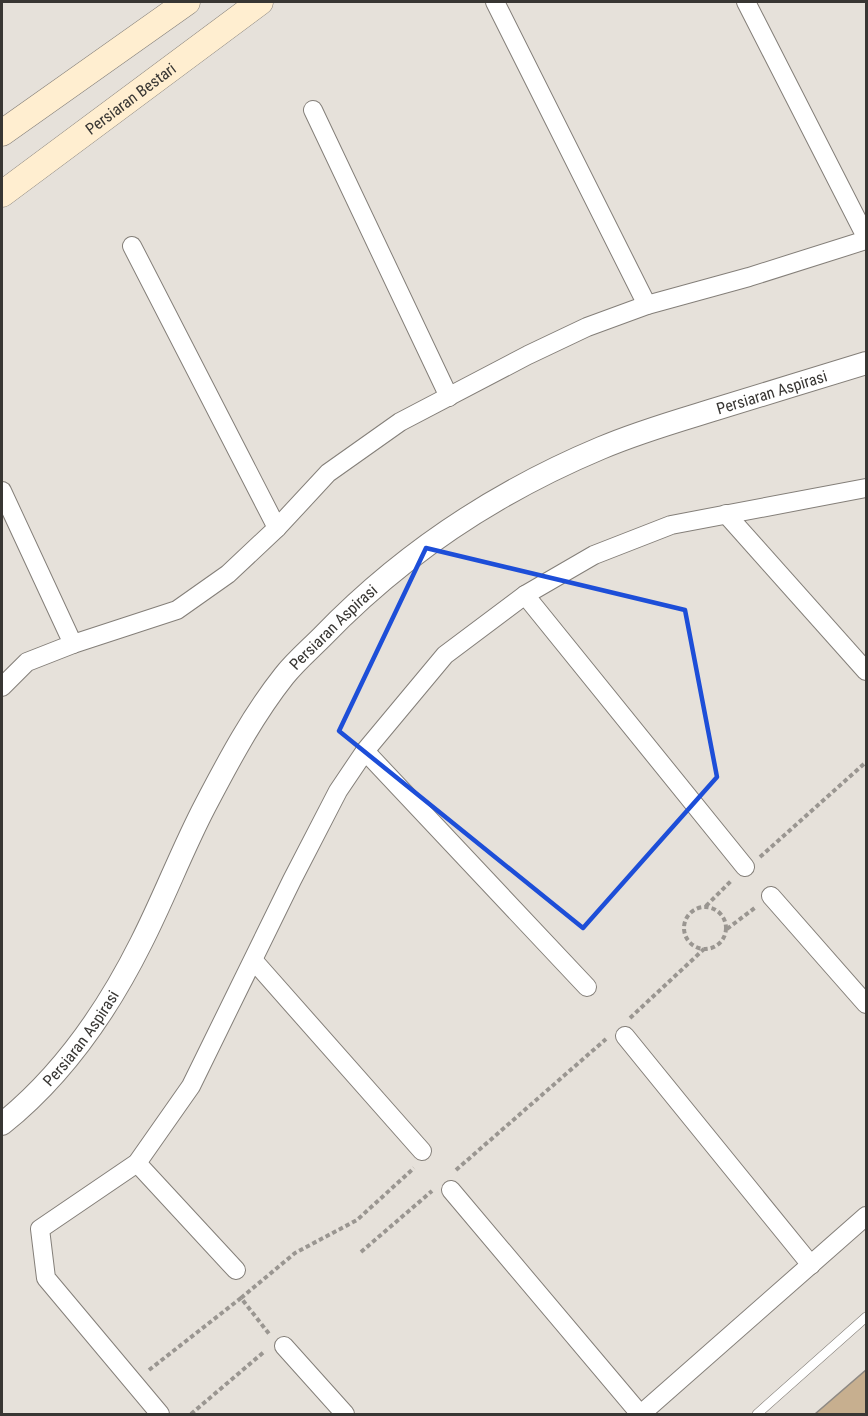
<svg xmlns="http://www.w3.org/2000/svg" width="868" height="1416" viewBox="0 0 868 1416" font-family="'Roboto Condensed',sans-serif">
<rect width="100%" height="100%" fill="#e6e1da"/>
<!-- building -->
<path fill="#c7af8f" stroke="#8f8a84" stroke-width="1.5" d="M 866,1370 L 866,1414 L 815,1414 Z"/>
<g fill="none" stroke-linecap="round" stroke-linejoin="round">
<!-- service casing -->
<g stroke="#847f79" stroke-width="10">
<path id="service" d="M 757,1414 L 866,1317"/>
</g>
<!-- minor casing -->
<g stroke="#847f79" stroke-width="20">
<g id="minor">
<path d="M 495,2 L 647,305"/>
<path d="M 746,2 L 866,237"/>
<path d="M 313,110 L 449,397"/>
<path d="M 132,246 L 277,528"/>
<path d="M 2,491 L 73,644 L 27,662 L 2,687"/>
<path d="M 726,514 L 866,671"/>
<path d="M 525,595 L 745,867"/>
<path d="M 73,644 L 177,610 L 228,574 L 277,528 L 328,473 L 400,422 L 528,355 L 587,327 L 647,305 L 749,277 L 866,240"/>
<path d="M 365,751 L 587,987"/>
<path d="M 771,896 L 866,1004"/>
<path d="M 254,961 L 422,1151"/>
<path d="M 625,1036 L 811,1265"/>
<path d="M 137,1163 L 236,1270"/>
<path d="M 451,1190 L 640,1414"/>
<path d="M 284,1346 L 345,1414"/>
<path d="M 160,1414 L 46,1278 L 40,1229 L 137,1163 L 191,1086 L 292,880 L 338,791 L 365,751 L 445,655 L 525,595 L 594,555 L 671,525 L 866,488"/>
<path d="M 641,1414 L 866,1216"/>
</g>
</g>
<!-- tertiary casing -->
<g stroke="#847f79" stroke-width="24">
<g id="tertiary">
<path id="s1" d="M 2,1124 C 62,1076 107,1011 141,943 C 164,898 182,850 205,806 C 228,762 253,715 284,676 C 295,662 309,650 322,637 C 401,555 496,492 601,448 C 638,432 677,421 716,409 C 766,394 816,378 866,363"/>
</g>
</g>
<!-- secondary casing -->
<g stroke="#847f79" stroke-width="27">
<g id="secondary">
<path d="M 2,133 L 187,2"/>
<path id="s2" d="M 2,194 L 260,2"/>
</g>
</g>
<!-- path -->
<g stroke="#9a9691" stroke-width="4" stroke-dasharray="4.5 3" stroke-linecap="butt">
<path d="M 760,857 L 866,762"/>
<path d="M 706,906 L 731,881"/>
<circle cx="705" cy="928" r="21"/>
<path d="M 727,929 L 756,907"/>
<path d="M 630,1018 L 704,949"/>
<path d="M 456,1170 L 606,1039"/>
<path d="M 361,1252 L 432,1191"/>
<path d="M 241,1298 L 295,1253 L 357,1220 L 414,1168"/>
<path d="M 149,1370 L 241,1298 L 270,1335"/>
<path d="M 191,1414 L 265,1351"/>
</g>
<!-- service -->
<use href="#service" stroke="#fff" stroke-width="9"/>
<!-- minor -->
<use href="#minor" stroke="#fff" stroke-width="18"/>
<!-- tertiary -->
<use href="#tertiary" stroke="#fff" stroke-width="22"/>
<!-- secondary -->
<use href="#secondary" stroke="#ffeed0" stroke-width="26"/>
</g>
<!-- marked area -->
<path fill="none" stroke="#1d4ed8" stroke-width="4.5" stroke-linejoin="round" d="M 426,548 L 685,610 L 717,777 L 583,928 L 339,731 Z"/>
<g text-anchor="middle" stroke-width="5" stroke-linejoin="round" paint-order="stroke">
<!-- street labels -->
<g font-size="16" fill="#383633" stroke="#e6e1da">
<text dy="6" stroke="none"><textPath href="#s2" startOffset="160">Persiaran Bestari</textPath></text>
<text dy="6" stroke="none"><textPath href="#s1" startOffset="1107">Persiaran Aspirasi</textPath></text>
<text dy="6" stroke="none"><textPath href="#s1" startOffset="603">Persiaran Aspirasi</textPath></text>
<text dy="6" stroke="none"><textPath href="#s1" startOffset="117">Persiaran Aspirasi</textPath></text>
</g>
</g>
<!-- border -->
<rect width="868" height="1416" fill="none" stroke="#383633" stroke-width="6"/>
</svg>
